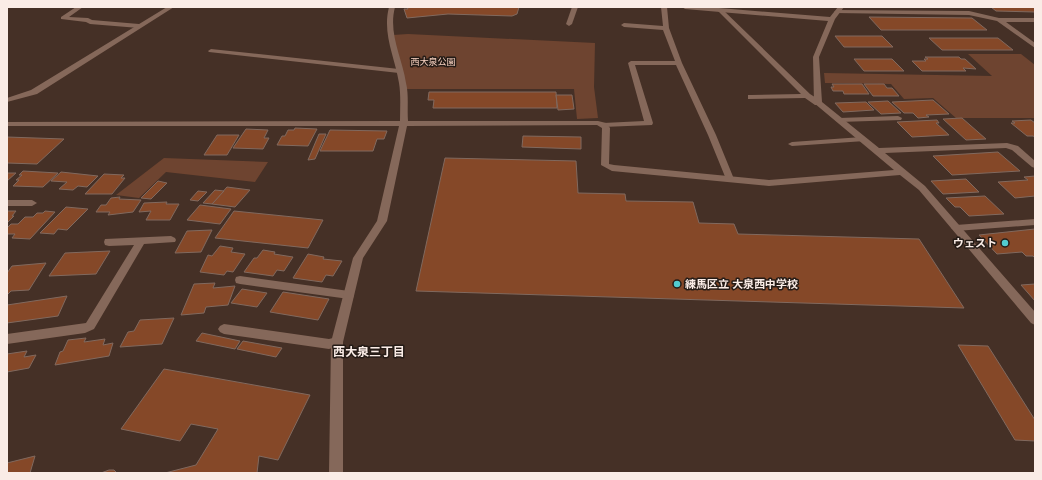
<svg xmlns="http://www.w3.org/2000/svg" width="1042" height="480" viewBox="0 0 1042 480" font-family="Arial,'Noto Sans JP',sans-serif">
<rect width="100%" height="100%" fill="#453026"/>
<!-- green -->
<g fill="#6e4430">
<path d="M 408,34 L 595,43 L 594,87 L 598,118 L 577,119 L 574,89 L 406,89 L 393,35 Z"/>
<path d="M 968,54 L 1021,54 L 1035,65 L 1035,118 L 956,118 L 933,98 L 904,99 L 891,84 L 825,83 L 824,73 L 992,76 Z"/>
<path d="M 164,158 L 268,162 L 255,182 L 166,172 L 139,198 L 116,195 Z"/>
</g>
<!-- building -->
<g fill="#854828" stroke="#81695e">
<path d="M 407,7 L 519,7 L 517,14 L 512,16 L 448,14 L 407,18 L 404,9 L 408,9 Z"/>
<path d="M 991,7 L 1035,7 L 1035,12 L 996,11 Z"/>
<path d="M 869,17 L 972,18 L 987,30 L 881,30 Z"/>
<path d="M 835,36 L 882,36 L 893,47 L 844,47 Z"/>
<path d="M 929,38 L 998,38 L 1013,50 L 942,50 Z"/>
<path d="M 925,57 L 959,57 L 961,59 L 965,59 L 976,69 L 963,68 L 966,71 L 922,71 L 912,61 L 926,61 L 924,59 L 928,59 Z"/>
<path d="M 854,59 L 892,59 L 904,71 L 864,71 Z"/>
<path d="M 832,84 L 862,84 L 869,94 L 844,94 L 843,91 L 833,91 L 831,87 L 834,87 Z"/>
<path d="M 864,84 L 884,84 L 887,88 L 892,88 L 899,96 L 873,96 Z"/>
<path d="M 429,92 L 556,92 L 557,108 L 433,108 L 434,100 L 428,100 Z"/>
<path d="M 556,95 L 572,95 L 574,109 L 558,110 Z"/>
<path d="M 933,100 L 949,114 L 926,115 L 929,117 L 918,118 L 913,113 L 904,113 L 892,102 Z"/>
<path d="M 888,101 L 901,113 L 881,114 L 868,102 Z"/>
<path d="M 866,102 L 874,110 L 843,112 L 835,103 Z"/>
<path d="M 962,118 L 986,139 L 966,140 L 943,119 Z"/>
<path d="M 937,120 L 939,123 L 936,123 L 949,135 L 912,137 L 897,122 Z"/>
<path d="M 1031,120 L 1035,123 L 1035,137 L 1033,136 L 1027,136 L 1011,123 L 1015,123 L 1012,121 Z"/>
<path d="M 295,128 L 317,129 L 308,146 L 277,145 L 282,136 L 285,136 L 288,130 L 294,130 Z"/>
<path d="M 246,129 L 268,130 L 264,138 L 269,138 L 263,149 L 233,148 Z"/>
<path d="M 330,130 L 387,131 L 384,139 L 377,139 L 373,151 L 320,151 Z"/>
<path d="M 319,134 L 326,134 L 315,159 L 308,160 Z"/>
<path d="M 217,135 L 239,135 L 227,155 L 204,155 Z"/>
<path d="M 523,136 L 581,137 L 581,149 L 522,147 Z"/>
<path d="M 7,137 L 64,139 L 37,164 L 7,163 Z"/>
<path d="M 998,152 L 1020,171 L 952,175 L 933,156 Z"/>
<path d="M 445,158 L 576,161 L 578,193 L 625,194 L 626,201 L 693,202 L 699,223 L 734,224 L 738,234 L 919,239 L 964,308 L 416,291 Z"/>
<path d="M 23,171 L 58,173 L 43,187 L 13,186 L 19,180 L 16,180 L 22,175 L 19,175 Z"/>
<path d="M 61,172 L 98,176 L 87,187 L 78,186 L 73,190 L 59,189 L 67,182 L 51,181 Z"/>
<path d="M 7,173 L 16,173 L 7,181 Z"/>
<path d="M 104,174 L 124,175 L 121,178 L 125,178 L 112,194 L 85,194 Z"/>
<path d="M 1035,176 L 1035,196 L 1015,198 L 998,182 L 1028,180 L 1024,177 Z"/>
<path d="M 966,179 L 979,192 L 943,194 L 931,181 Z"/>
<path d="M 158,181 L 167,183 L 151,199 L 141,198 Z"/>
<path d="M 227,187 L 250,190 L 235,207 L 212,204 Z"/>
<path d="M 215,190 L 224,191 L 212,204 L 203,203 Z"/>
<path d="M 198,191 L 207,192 L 198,201 L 190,200 Z"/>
<path d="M 985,196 L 1004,214 L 969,216 L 960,207 L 955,207 L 946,198 Z"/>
<path d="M 120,197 L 119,199 L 141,200 L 133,212 L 108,215 L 110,212 L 96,212 L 101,205 L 106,205 L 111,198 Z"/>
<path d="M 167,202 L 166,204 L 179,204 L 170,220 L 146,220 L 151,211 L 139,212 L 144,203 Z"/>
<path d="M 200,205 L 231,209 L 220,224 L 187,220 Z"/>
<path d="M 66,207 L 88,209 L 67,230 L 58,229 L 54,234 L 40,233 Z"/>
<path d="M 7,211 L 16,211 L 12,216 L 14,216 L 7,223 Z"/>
<path d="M 45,211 L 55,212 L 30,239 L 12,238 L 15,234 L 7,234 L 7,228 L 11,224 L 18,224 L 25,217 L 33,217 L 37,213 L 43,213 Z"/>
<path d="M 234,211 L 323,220 L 308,248 L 215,238 Z"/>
<path d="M 1035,229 L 1035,258 L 1033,256 L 1026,256 L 1022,252 L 997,254 L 979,235 Z"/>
<path d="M 212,230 L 201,252 L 175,253 L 187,231 Z"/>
<path d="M 220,246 L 233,248 L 231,252 L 245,254 L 233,272 L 227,271 L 224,275 L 200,272 L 208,255 L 212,256 Z"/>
<path d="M 263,250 L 275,252 L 274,254 L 293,257 L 284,271 L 277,270 L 273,276 L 244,272 L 254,258 L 257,258 Z"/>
<path d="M 110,251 L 96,274 L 49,276 L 65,253 Z"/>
<path d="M 308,254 L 324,257 L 323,259 L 342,261 L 333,276 L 326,275 L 322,282 L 293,278 Z"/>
<path d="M 46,263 L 29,290 L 11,291 L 7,295 L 7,273 L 12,266 Z"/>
<path d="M 215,283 L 213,288 L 235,286 L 228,305 L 206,307 L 204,313 L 181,315 L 194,284 Z"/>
<path d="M 1035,284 L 1035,301 L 1021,285 Z"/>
<path d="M 242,289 L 267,293 L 257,307 L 231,303 Z"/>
<path d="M 283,292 L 329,299 L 318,320 L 270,312 Z"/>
<path d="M 67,296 L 58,316 L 7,323 L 7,305 Z"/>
<path d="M 174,318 L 162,344 L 120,347 L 128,332 L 134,331 L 140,320 Z"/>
<path d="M 202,333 L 240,341 L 235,349 L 196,341 Z"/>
<path d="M 86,338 L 84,342 L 105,339 L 103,345 L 113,343 L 109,356 L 55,365 L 60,352 L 63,351 L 68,340 Z"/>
<path d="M 243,341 L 282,348 L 276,357 L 237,349 Z"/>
<path d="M 958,345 L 988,346 L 1035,420 L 1035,441 L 1015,440 Z"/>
<path d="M 27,351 L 24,357 L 36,355 L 29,368 L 7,372 L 7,354 Z"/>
<path d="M 164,369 L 310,395 L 278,460 L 259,456 L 257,473 L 165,473 L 196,465 L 218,429 L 191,424 L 180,441 L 121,429 Z"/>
<path d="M 35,456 L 30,473 L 7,473 L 7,463 Z"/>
<path d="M 109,470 L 114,470 L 117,473 L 101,473 Z"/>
</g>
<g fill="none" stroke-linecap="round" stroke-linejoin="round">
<!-- lane -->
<g fill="#85685a" fill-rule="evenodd">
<path d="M 76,7 L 83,7 L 69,17 L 88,18 L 92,20 L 139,24 L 142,26 L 139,28 L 90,24 L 86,22 L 61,19 L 61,17 Z"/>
<path d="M 572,7 L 578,7 L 572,24 L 569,26 L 566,24 Z"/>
<path d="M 661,7 L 667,7 L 669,28 L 682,63 L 716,135 L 734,179 L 733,181 L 730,182 L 726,179 L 708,135 L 676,65 L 635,65 L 653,123 L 652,125 L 603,127 L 599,125 L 603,123 L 644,121 L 628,63 L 631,61 L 675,61 L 663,30 L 624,27 L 621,25 L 624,23 L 663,26 Z"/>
<path d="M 718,9 L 722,9 L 810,94 L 821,101 L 821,105 L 815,105 L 805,98 L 748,99 L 748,95 L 751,95 L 801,94 L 718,11 Z"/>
<path d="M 837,10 L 969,11 L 999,18 L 1035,18 L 1035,22 L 1006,22 L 1035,43 L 1035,48 L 997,21 L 969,15 L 835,13 L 834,12 Z"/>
<path d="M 211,49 L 399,69 L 403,71 L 399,73 L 209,52 L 208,51 Z"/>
<path d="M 898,116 L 902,118 L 901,120 L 839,122 L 835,120 L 839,118 Z"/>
<path d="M 862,137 L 866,139 L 865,141 L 792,146 L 788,144 L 792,142 Z"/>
<path d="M 7,200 L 32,200 L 37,203 L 32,206 L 7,206 Z"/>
<path d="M 1035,219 L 1035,225 L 956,231 L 951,228 L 956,225 Z"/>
<path d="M 171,236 L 175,238 L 176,240 L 175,242 L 144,244 L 94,329 L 85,333 L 7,344 L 7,334 L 86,323 L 134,245 L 109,246 L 105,245 L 104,242 L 105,239 Z"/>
<path d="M 240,276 L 349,291 L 353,292 L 354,295 L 353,298 L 349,299 L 240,284 L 236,283 L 235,280 L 236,277 Z"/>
<path d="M 224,324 L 329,339 L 337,337 L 341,339 L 343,342 L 341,345 L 329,349 L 224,334 L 220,332 L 218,329 L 220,326 Z"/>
</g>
<!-- street -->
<g fill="#85685a" fill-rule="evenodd">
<path d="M 167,7 L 174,7 L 37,94 L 7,102 L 7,98 L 31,90 Z"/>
<path d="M 389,7 L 395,7 C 388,34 402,57 406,83 C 409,95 407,109 408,121 L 598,121 L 606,123 L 610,128 L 609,164 L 614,165 L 769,180 L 894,170 L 814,103 L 813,57 L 828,21 L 685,9 L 682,7 L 707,7 L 830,17 L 838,7 L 844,7 L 835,19 L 819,57 L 822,102 L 879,148 L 1007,143 L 1018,146 L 1035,161 L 1035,168 L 1032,167 L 1012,150 L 1006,148 L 885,153 L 925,186 L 1035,312 L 1035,325 L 1031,323 L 919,190 L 900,175 L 769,186 L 612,171 L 601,165 L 602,128 L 597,125 L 407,126 L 387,221 L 363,258 L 343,342 L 343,473 L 329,473 L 331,342 L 353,258 L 377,221 L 399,126 L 7,126 L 7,122 L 400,121 C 400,109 401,95 399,83 C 395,57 382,34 389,7 Z"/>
</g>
</g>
<!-- markers -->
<g fill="#52ccd0" stroke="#241b16" stroke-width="1.5">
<circle cx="1005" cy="243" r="4"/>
<circle cx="677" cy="284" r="4"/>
</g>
<g text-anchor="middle" stroke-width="3" stroke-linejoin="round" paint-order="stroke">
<!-- far-park labels -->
<g font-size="9" fill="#f8d2c0" stroke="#241b16">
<text x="433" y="65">西大泉公園</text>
</g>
<!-- poi labels -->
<g font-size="11" font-weight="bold" fill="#faece6" stroke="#241b16" text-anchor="end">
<text x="997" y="247">ウェスト</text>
<text x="685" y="288" text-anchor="start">練馬区立 大泉西中学校</text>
</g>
<!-- neighbourhood labels -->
<g font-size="12" font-weight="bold" fill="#faece6" stroke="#241b16">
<text x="369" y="356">西大泉三丁目</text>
</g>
</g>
<!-- border -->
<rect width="1042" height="480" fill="none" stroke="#faece6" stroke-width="16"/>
</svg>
